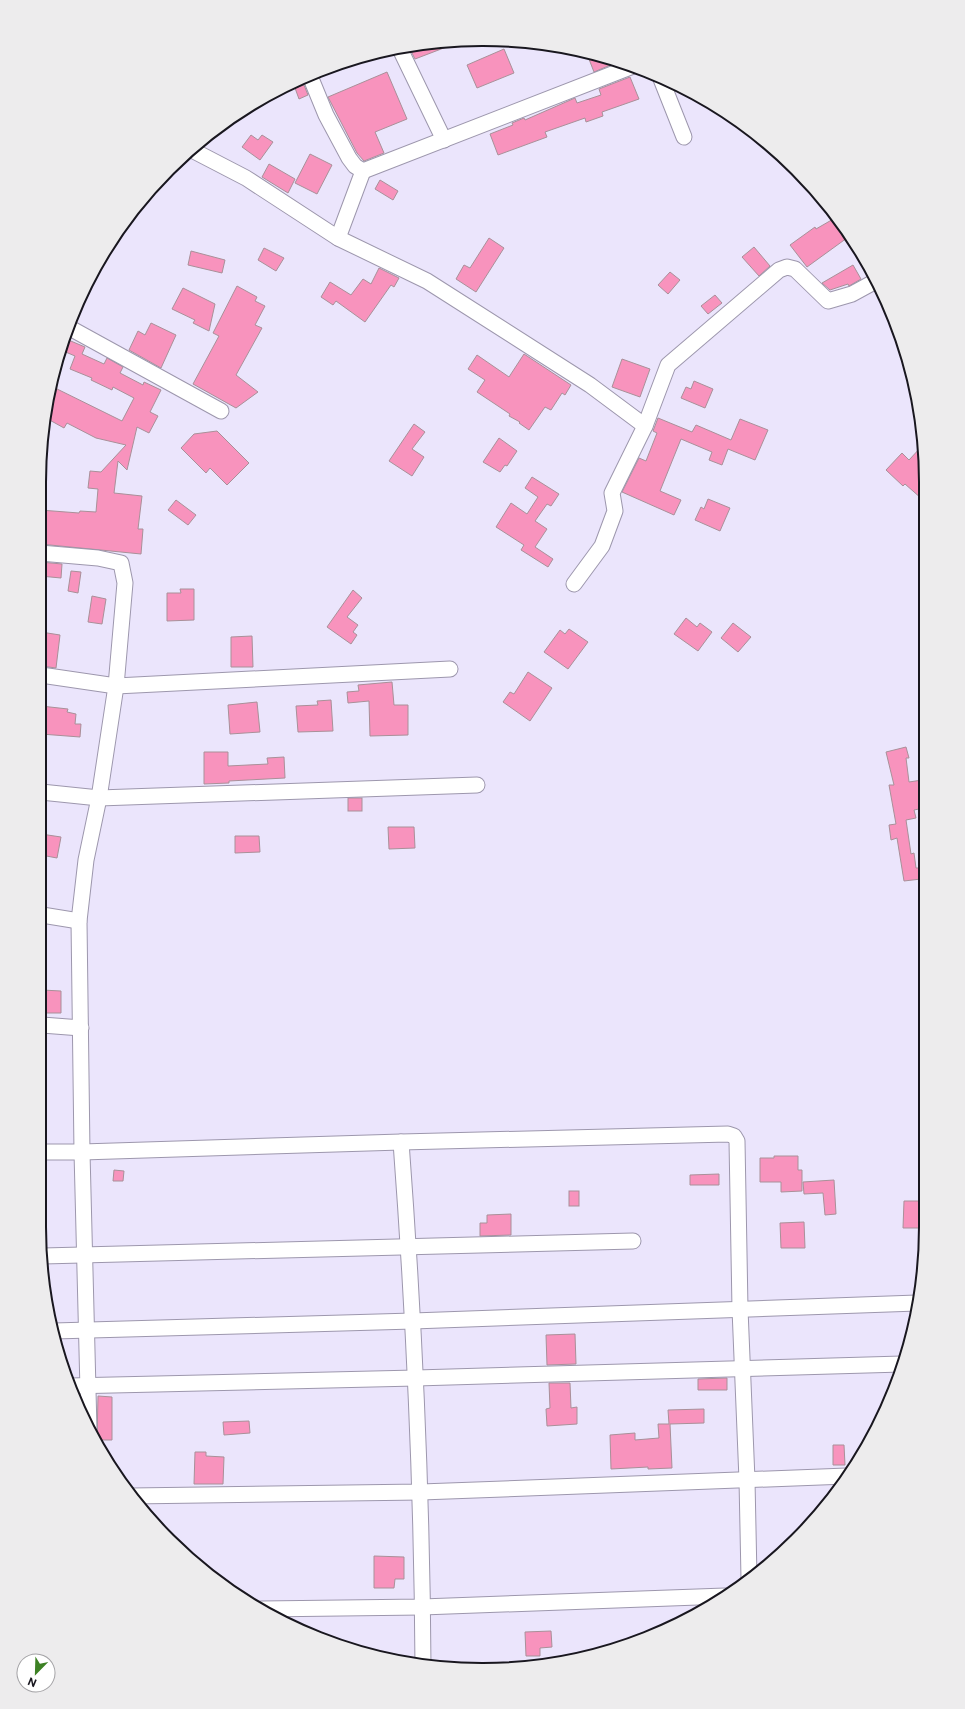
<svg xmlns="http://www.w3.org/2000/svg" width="965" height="1709" viewBox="0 0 965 1709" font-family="Commissioner,sans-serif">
<rect width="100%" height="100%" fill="#ebe5fc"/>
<!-- building -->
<g fill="#f893bd" stroke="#a99099">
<path d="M 448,41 L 449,46 L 415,59 L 409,47 Z"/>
<path d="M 504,49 L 514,73 L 477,88 L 467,65 Z"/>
<path d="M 587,54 L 620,61 L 594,72 Z"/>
<path d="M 387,72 L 407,119 L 375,132 L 384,153 L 364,161 L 357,153 L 328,97 Z"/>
<path d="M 630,77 L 639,99 L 602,112 L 603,116 L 586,122 L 585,118 L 545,132 L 547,137 L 498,155 L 490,134 L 513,125 L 512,123 L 524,118 L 525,120 L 575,98 L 577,103 L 601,95 L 599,89 Z"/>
<path d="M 304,85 L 308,95 L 299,99 L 295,88 Z"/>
<path d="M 251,135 L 258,140 L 262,135 L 273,142 L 260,160 L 242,147 Z"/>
<path d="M 310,154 L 332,165 L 317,194 L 295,183 Z"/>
<path d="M 269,164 L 295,179 L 288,193 L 262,177 Z"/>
<path d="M 380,180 L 398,191 L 393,200 L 375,189 Z"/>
<path d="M 835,218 L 847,238 L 807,267 L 790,245 L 815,227 L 816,229 Z"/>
<path d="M 489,238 L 504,248 L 476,292 L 456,279 L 464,265 L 470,268 Z"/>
<path d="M 754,247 L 770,266 L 759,276 L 742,257 Z"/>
<path d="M 264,248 L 284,258 L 276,271 L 258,260 Z"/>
<path d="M 191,251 L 225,260 L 222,273 L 188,265 Z"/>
<path d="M 853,265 L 861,279 L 849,286 L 848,284 L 830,290 L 822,283 Z"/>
<path d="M 379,268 L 399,278 L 394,287 L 391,285 L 365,322 L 336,301 L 333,305 L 321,297 L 330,282 L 351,295 L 363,279 L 371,284 Z"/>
<path d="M 670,272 L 680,280 L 668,294 L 658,285 Z"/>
<path d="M 237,286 L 257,297 L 255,301 L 265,306 L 255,325 L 262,328 L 236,375 L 258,392 L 236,408 L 193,384 L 219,336 L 213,333 Z"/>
<path d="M 183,288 L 215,304 L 209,331 L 193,323 L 195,320 L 172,309 Z"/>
<path d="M 715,295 L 722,303 L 708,314 L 701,306 Z"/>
<path d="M 151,323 L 176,335 L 161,368 L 129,350 L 138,331 L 145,335 Z"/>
<path d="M 66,339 L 85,347 L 82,354 L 104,364 L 107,358 L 123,367 L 120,373 L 143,385 L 144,382 L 161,390 L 150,412 L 158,416 L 149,433 L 137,427 L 127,470 L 118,461 L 114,493 L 142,496 L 138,529 L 143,529 L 141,554 L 40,544 L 40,510 L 79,513 L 80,511 L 96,512 L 98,489 L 88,488 L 90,471 L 101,472 L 126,445 L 96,438 L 67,423 L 64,428 L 46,418 L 51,386 L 122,421 L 134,398 L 113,387 L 112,390 L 91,380 L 92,378 L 70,369 L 75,356 L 61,350 Z"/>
<path d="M 524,354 L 571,385 L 565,395 L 562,393 L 551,410 L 545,407 L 529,430 L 519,423 L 520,422 L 509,416 L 510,414 L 477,392 L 485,380 L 468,369 L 477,355 L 509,377 Z"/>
<path d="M 622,359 L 650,369 L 640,397 L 612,387 Z"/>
<path d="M 694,381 L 713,389 L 705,408 L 681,398 L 686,387 L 691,389 Z"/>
<path d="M 658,418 L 692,432 L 696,425 L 731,440 L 740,419 L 768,430 L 755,460 L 728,449 L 722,465 L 709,460 L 712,452 L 681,439 L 660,491 L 681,500 L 674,515 L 622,492 L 639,458 L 646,461 L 657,433 L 653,431 Z"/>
<path d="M 414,424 L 425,432 L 412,449 L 424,457 L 412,476 L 389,461 Z"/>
<path d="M 217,431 L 249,463 L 227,485 L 210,468 L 206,473 L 181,448 L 194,434 Z"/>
<path d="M 499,438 L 517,451 L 507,466 L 505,465 L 500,472 L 483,462 Z"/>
<path d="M 922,446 L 922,499 L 905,484 L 903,486 L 886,470 L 902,453 L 909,460 Z"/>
<path d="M 532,477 L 559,494 L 551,506 L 547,504 L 535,521 L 547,529 L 535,547 L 553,559 L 548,567 L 521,550 L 524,545 L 496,527 L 511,503 L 527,514 L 538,497 L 525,488 Z"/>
<path d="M 708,499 L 730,508 L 720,531 L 695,520 L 701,507 L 704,509 Z"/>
<path d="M 176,500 L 196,515 L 188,525 L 168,510 Z"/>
<path d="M 40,562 L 62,564 L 61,578 L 40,576 Z"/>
<path d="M 71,571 L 81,572 L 78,593 L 68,591 Z"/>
<path d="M 180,589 L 194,589 L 194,620 L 167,621 L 167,593 L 181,593 Z"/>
<path d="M 353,590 L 362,598 L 347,617 L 358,625 L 353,632 L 357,635 L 351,644 L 327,627 Z"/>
<path d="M 92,596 L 106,599 L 102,624 L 88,622 Z"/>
<path d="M 686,618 L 697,627 L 700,623 L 712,632 L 698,651 L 674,634 Z"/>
<path d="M 733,623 L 751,637 L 738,652 L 721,638 Z"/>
<path d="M 569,629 L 588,642 L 568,669 L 544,652 L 560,630 L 565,634 Z"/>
<path d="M 41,632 L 60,635 L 56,668 L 41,666 Z"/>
<path d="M 252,636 L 253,667 L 231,667 L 231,637 Z"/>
<path d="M 528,672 L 552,688 L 530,721 L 503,702 L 510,692 L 514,694 Z"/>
<path d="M 392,682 L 394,705 L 408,705 L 408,735 L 370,736 L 369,701 L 348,703 L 347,692 L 359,691 L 358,685 Z"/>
<path d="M 331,700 L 333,731 L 298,732 L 296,706 L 318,705 L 317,701 Z"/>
<path d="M 257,702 L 260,732 L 230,734 L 228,705 Z"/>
<path d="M 41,706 L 68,709 L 67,712 L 76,714 L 75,724 L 81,724 L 80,737 L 41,734 Z"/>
<path d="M 906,747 L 909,758 L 906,758 L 909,782 L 922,780 L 924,808 L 914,810 L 916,818 L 906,820 L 911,854 L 914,853 L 916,868 L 920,868 L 921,879 L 904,881 L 897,838 L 891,840 L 889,825 L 896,824 L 889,785 L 894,785 L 886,752 Z"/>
<path d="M 204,752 L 228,752 L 228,766 L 268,764 L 267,758 L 284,757 L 285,778 L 229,781 L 229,783 L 204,784 Z"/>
<rect x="348" y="798" width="14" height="13"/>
<path d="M 388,827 L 414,827 L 415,848 L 389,849 Z"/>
<path d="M 41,834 L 61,837 L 57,858 L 41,855 Z"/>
<path d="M 235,836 L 259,836 L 260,852 L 235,853 Z"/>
<path d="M 42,990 L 61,991 L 61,1013 L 42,1013 Z"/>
<path d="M 774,1156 L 798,1156 L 798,1170 L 802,1170 L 802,1191 L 781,1192 L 781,1182 L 760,1182 L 760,1158 L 774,1158 Z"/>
<path d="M 114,1170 L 124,1171 L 123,1181 L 113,1181 Z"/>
<path d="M 719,1174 L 719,1185 L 690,1185 L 690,1175 Z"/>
<path d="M 834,1180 L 836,1214 L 825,1215 L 823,1193 L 804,1194 L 803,1182 Z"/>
<rect x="569" y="1191" width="10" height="15"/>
<path d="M 904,1201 L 925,1201 L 925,1228 L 903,1228 Z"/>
<path d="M 511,1214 L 511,1235 L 480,1236 L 480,1223 L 487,1223 L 487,1215 Z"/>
<path d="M 804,1222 L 805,1248 L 781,1248 L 780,1223 Z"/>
<path d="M 575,1334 L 576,1364 L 547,1365 L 546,1335 Z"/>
<path d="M 727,1378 L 727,1390 L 698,1390 L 698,1379 Z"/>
<path d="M 549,1383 L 570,1383 L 571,1408 L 577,1407 L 577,1424 L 547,1426 L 546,1409 L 550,1408 Z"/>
<path d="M 98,1396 L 112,1397 L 112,1440 L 97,1440 Z"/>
<path d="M 704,1409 L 704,1423 L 670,1424 L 672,1468 L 648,1469 L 648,1467 L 611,1469 L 610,1435 L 635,1433 L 635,1440 L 659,1438 L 658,1424 L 669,1424 L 668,1410 Z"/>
<path d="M 249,1421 L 250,1433 L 224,1435 L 223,1422 Z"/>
<path d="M 833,1445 L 844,1445 L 845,1465 L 833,1465 Z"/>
<path d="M 195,1452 L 206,1452 L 206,1456 L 224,1457 L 223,1484 L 194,1484 Z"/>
<path d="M 374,1556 L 404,1557 L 404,1579 L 395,1579 L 394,1588 L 374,1588 Z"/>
<path d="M 551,1631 L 552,1647 L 540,1648 L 540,1656 L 526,1656 L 525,1632 Z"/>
</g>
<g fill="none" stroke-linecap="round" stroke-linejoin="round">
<!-- minor casing -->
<g stroke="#9d97ad" stroke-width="17">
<g id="minor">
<path d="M 400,49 L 444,140"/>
<path d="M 310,76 L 326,115 L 349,158 L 355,166 L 363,171 L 338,238"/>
<path d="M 661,79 L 684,137"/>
<path d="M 192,150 L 246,178 L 338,238 L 427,281 L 590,385 L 645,426"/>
<path d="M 363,171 L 633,66"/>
<path d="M 70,328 L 221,411"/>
<path d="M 40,553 L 98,558 L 121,563 L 125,583 L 116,686 L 99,798 L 86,860 L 79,921 L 82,1152 L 89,1430"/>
<path d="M 574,584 L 602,546 L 615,511 L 612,493 L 645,426 L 668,365 L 779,270 L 787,267 L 795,269 L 828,301 L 852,294 L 874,282"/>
<path d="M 41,675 L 116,686 L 450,669"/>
<path d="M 41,792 L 99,798 L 477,785"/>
<path d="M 42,915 L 79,921"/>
<path d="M 42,1025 L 81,1028"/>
<path d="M 401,1142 C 414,1316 422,1491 423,1666"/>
<path d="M 42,1152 L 82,1152 L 401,1142 L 728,1134 L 734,1136 L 737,1141 L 740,1309 L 747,1480 L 749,1578"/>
<path d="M 43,1256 L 633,1241"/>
<path d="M 54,1331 L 413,1321 L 917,1303"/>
<path d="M 69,1386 L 416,1378 L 902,1364"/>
<path d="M 131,1496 L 421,1492 L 847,1476"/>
<path d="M 261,1609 L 422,1607 L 725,1596"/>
</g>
</g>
<!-- minor -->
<use href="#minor" stroke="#fff" stroke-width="15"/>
</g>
<!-- crop -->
<path d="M0 0H965V1709H0ZM482 46H483A436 436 0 0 1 919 482V1227A436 436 0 0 1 483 1663H482A436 436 0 0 1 46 1227V482A436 436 0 0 1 482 46Z" fill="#edeced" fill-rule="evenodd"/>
<path fill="none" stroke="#19171f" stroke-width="2" d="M482 46H483A436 436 0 0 1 919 482V1227A436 436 0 0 1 483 1663H482A436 436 0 0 1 46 1227V482A436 436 0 0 1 482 46Z"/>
<!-- north arrow -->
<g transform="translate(36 1673) rotate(203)"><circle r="19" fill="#ffffff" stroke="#a3a2a5"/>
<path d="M0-3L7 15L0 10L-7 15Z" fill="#3d8124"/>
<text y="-6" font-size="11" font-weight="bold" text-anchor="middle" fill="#19171f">N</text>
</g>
</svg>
